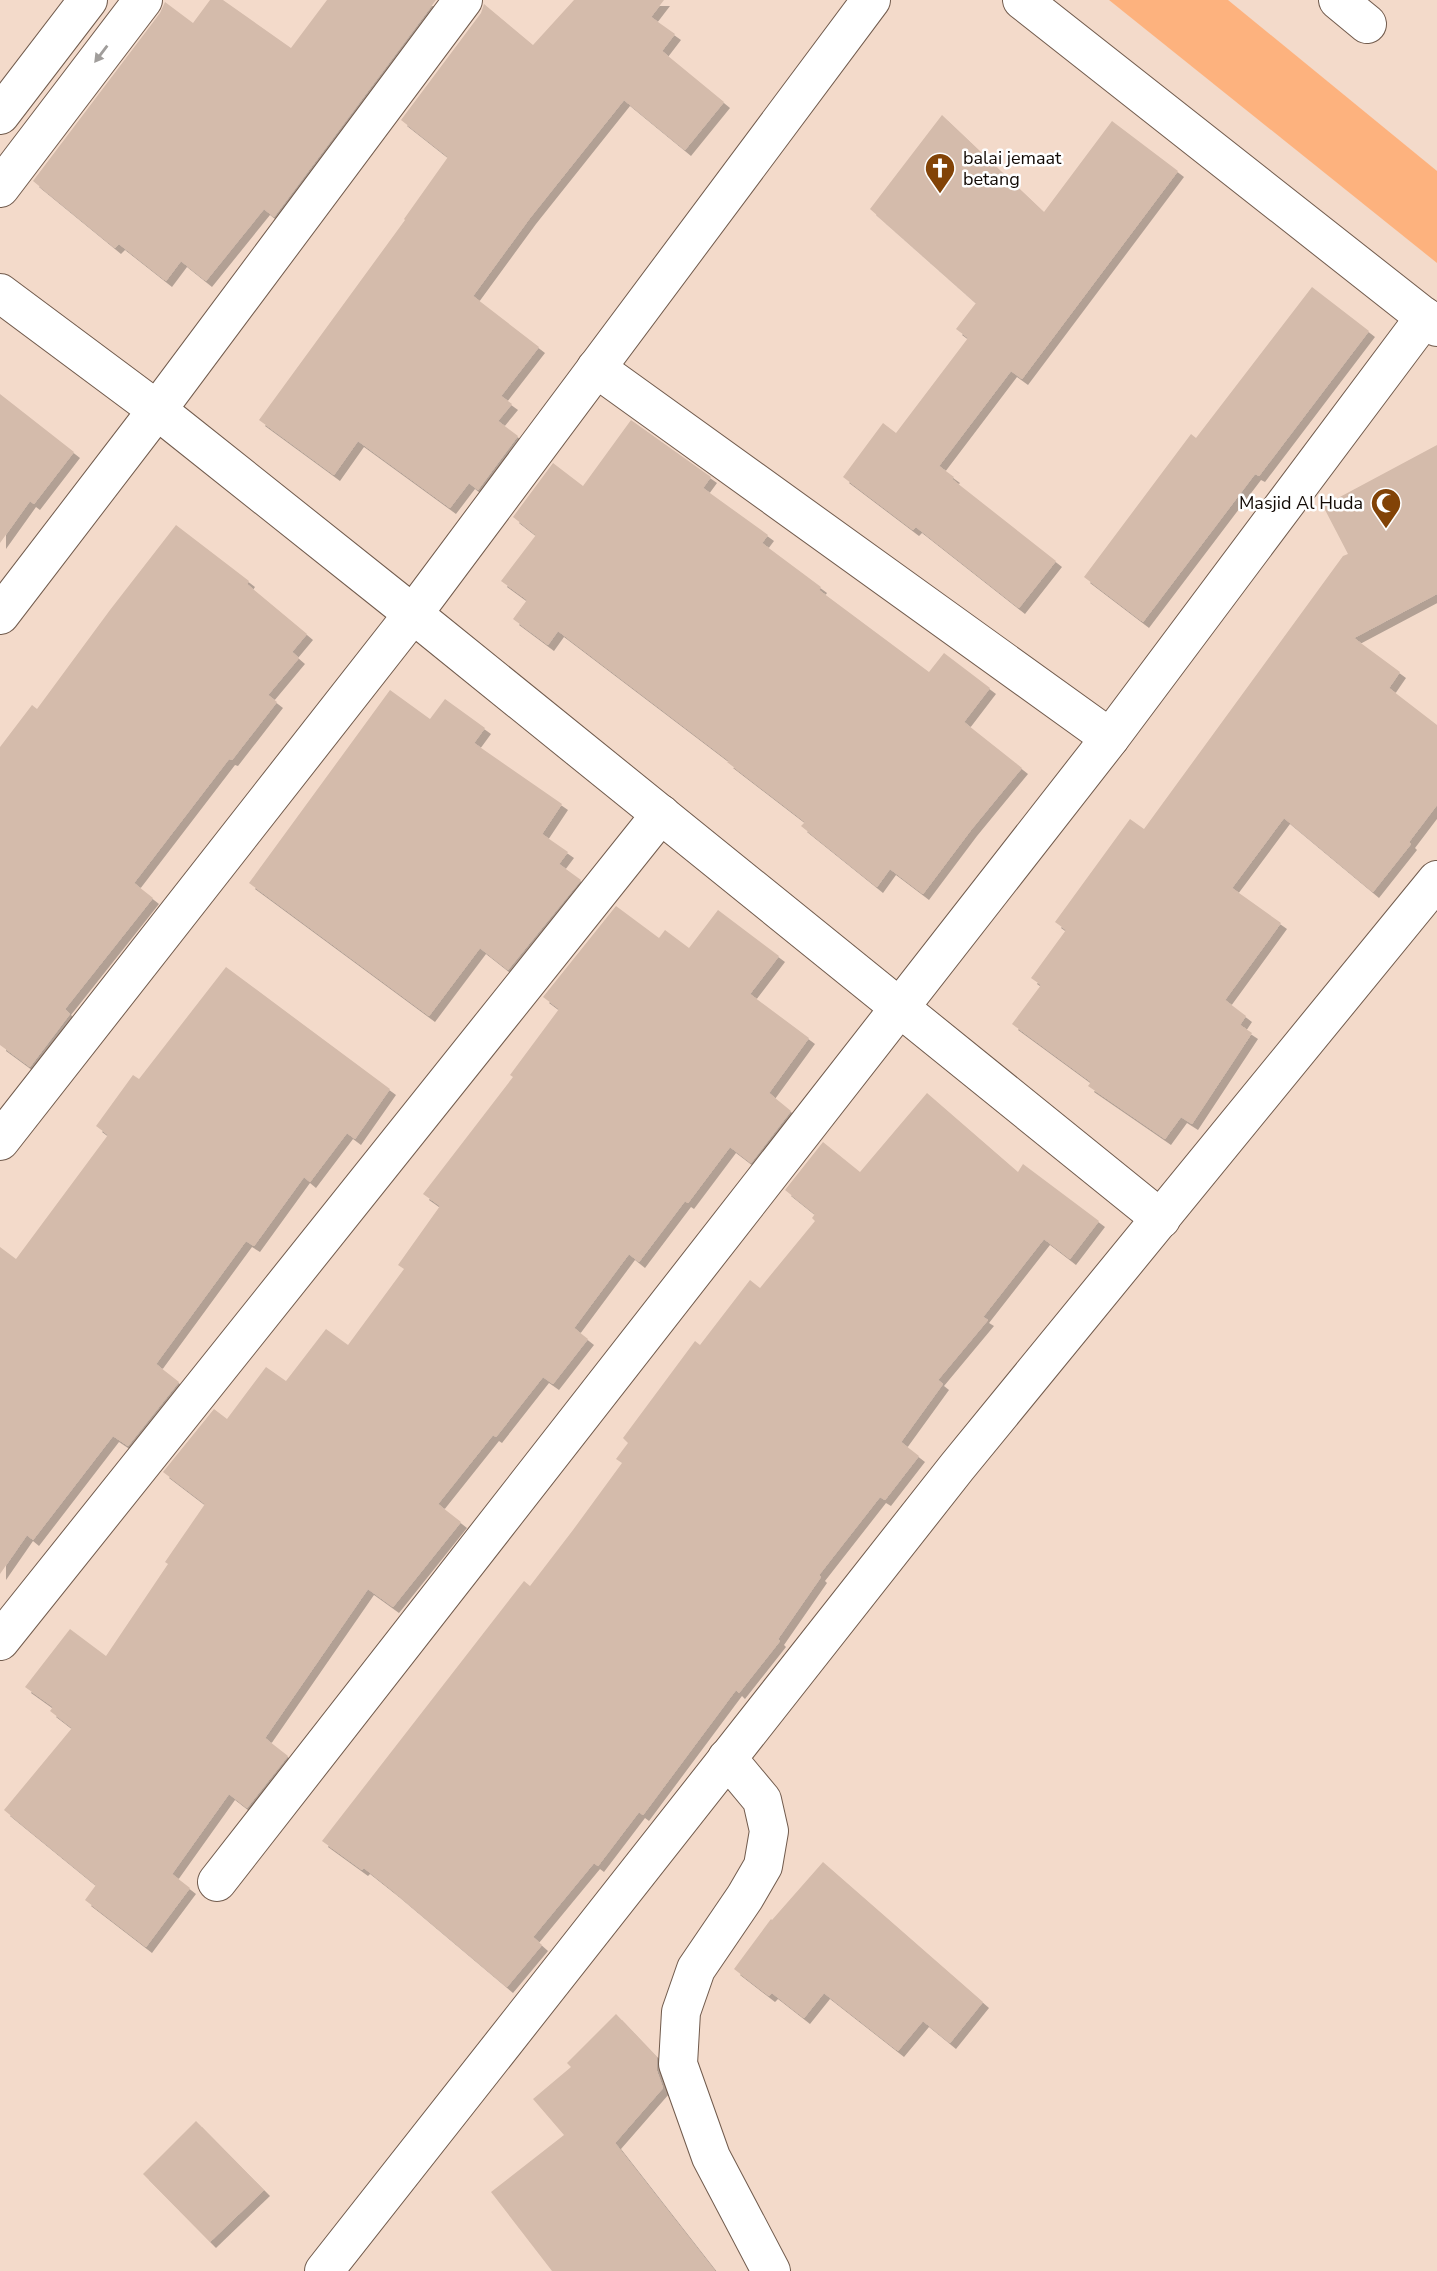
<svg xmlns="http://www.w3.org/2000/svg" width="1437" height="2271" viewBox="0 0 1437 2271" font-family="'Nunito Sans',sans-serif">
<defs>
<filter id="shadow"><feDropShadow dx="6" dy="6" stdDeviation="0" flood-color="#0004"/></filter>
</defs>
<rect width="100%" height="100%" fill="#f3daca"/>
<!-- water -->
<path fill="#fdb27e" d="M 1109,0 L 1228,0 L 1437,171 L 1437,263 Z"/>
<!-- building -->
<g fill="#d4bbab" filter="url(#shadow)">
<path d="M 210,0 L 223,0 L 291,48 L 327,0 L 436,0 L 274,217 L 264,209 L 206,281 L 181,261 L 166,281 L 119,244 L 115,248 L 33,181 L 160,13 L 165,2 L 193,23 Z"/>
<path d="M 574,0 L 664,0 L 651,17 L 675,34 L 662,51 L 724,102 L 685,150 L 624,100 L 530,218 L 473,296 L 539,347 L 501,396 L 512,404 L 498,421 L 518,436 L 478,490 L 469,483 L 450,508 L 358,441 L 334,475 L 259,420 L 405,220 L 404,219 L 448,157 L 401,120 L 481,13 L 484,4 L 533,45 Z"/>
<path d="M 942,115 L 1044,212 L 1112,121 L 1178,171 L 1022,379 L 1011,371 L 939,466 L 954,477 L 952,479 L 1056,561 L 1019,608 L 916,527 L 913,530 L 843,477 L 883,423 L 896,433 L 968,338 L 956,329 L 976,303 L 870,209 Z"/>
<path d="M 1312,287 L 1369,331 L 1259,476 L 1255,474 L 1143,622 L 1084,577 L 1191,434 L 1196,438 Z"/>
<path d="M 0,394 L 74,452 L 34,504 L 30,501 L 0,543 Z"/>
<path d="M 631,420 L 711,477 L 703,488 L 768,535 L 762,543 L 821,587 L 819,590 L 929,672 L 944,653 L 990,688 L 964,722 L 1022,768 L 971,830 L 923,894 L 890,869 L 877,887 L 801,826 L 805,822 L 727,762 L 729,761 L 558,631 L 548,645 L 513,619 L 527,600 L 501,581 L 536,535 L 513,517 L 553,463 L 583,486 Z"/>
<path d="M 1437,445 L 1437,594 L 1354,638 L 1400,672 L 1389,688 L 1437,725 L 1437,805 L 1409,842 L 1411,844 L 1373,892 L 1284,818 L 1232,888 L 1281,923 L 1225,1000 L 1246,1016 L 1240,1025 L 1252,1033 L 1192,1124 L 1181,1117 L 1165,1139 L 1088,1086 L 1091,1082 L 1012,1024 L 1041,985 L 1031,978 L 1066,930 L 1055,922 L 1130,819 L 1144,829 L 1343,556 L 1348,554 L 1323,506 Z"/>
<path d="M 176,525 L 249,581 L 247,584 L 307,634 L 292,652 L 299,658 L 268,695 L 277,702 L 232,760 L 229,759 L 134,883 L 153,898 L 65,1009 L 70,1014 L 30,1067 L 0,1045 L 0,747 L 32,705 L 37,709 L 110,610 Z"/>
<path d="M 390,690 L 430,719 L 445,699 L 485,728 L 474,743 L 562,804 L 542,834 L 568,852 L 559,864 L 581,880 L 508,970 L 480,948 L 429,1016 L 249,883 Z"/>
<path d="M 616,906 L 659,938 L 665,930 L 689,948 L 718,910 L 779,956 L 750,994 L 809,1038 L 769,1093 L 791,1111 L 751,1163 L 730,1147 L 688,1203 L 685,1201 L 639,1262 L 629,1254 L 574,1328 L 588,1339 L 553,1384 L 543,1377 L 496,1437 L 493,1435 L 438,1504 L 461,1522 L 393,1607 L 368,1589 L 265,1738 L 288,1756 L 247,1808 L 229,1794 L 172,1874 L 190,1888 L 146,1947 L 85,1900 L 96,1885 L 4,1810 L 72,1728 L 50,1711 L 53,1707 L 25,1687 L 70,1629 L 106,1656 L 168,1564 L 165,1562 L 205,1504 L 163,1472 L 214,1409 L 227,1419 L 266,1367 L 286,1381 L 326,1329 L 348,1345 L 404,1269 L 398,1265 L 440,1206 L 423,1194 L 513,1077 L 510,1075 L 559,1009 L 543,997 Z"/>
<path d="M 226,967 L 390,1089 L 355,1139 L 347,1133 L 310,1182 L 304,1177 L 254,1246 L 246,1241 L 156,1364 L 179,1382 L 128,1446 L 113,1436 L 33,1540 L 27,1535 L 0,1574 L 0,1247 L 16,1259 L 108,1135 L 96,1126 L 133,1075 L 139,1079 Z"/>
<path d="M 927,1093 L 1018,1172 L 1023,1164 L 1099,1221 L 1070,1259 L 1044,1239 L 983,1317 L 988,1320 L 938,1380 L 943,1384 L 901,1442 L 919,1456 L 885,1500 L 880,1497 L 819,1575 L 821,1577 L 778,1639 L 780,1641 L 739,1693 L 736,1690 L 643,1815 L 639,1812 L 598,1866 L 594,1863 L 533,1937 L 542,1945 L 507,1987 L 393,1891 L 364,1868 L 362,1870 L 322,1841 L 524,1581 L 530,1586 L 573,1530 L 622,1463 L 616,1459 L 628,1443 L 623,1438 L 695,1341 L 700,1345 L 750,1280 L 760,1288 L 815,1221 L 812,1218 L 815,1214 L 785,1190 L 823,1142 L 860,1172 Z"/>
<path d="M 823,1862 L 983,2002 L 950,2043 L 923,2021 L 898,2051 L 824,1993 L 804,2018 L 772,1993 L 769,1996 L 734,1969 L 771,1919 L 772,1920 Z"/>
<path d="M 616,2014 L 657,2057 L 657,2071 L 663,2088 L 615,2143 L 715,2271 L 552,2271 L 491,2192 L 564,2135 L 533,2099 L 571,2067 L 567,2063 Z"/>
<path d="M 196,2121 L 264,2190 L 210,2242 L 143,2174 Z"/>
</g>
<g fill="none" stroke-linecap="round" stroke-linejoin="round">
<!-- street casing -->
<g stroke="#715b4d" stroke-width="40">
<g id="street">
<path d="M 1022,0 L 1437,327"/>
<path d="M 1338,0 L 1367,24"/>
<path d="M 0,115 L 88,0"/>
<path d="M 0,188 L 143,0"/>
<path d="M 0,293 L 157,410 L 413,614 L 1161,1219"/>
<path d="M 596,368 L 1110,738"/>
<path d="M 0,615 L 157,410 L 463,0"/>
<path d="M 0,1141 L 413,614 L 871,0"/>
<path d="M 0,1641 L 661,814"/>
<path d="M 727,1758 L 762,1800 L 769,1831 L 763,1866 L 745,1897 L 696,1969 L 681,2012 L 678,2064 L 711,2157 L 771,2271"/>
<path d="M 217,1882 L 1110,738 L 1425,317"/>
<path d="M 324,2271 L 957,1467 L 1437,880"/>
</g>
</g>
<!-- street -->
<use href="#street" stroke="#fff" stroke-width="38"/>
</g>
<!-- one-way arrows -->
<defs><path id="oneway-solid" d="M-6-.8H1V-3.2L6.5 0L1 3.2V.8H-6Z" transform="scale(1.75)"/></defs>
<use fill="#a09d9b" href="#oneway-solid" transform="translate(101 54) rotate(127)"/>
<!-- icons -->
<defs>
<g id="church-pin" transform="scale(1.575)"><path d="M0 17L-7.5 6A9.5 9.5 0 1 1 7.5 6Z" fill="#824307" stroke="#fff"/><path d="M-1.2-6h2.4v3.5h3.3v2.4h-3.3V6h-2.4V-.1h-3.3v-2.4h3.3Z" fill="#fff"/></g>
<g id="mosque-pin" transform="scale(1.575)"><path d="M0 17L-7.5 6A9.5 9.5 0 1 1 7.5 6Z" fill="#824307" stroke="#fff"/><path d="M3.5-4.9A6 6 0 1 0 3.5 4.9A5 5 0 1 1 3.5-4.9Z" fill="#fff"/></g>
</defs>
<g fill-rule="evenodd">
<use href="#church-pin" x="940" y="168"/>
<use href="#mosque-pin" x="1386" y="503"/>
</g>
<g text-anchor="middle" stroke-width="5" stroke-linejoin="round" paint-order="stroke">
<!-- poi labels -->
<g font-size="18" fill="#120a05" stroke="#fff" text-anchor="start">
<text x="963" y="164">balai jemaat<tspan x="963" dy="21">betang</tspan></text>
<text x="1363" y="509" text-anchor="end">Masjid Al Huda</text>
</g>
</g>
</svg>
